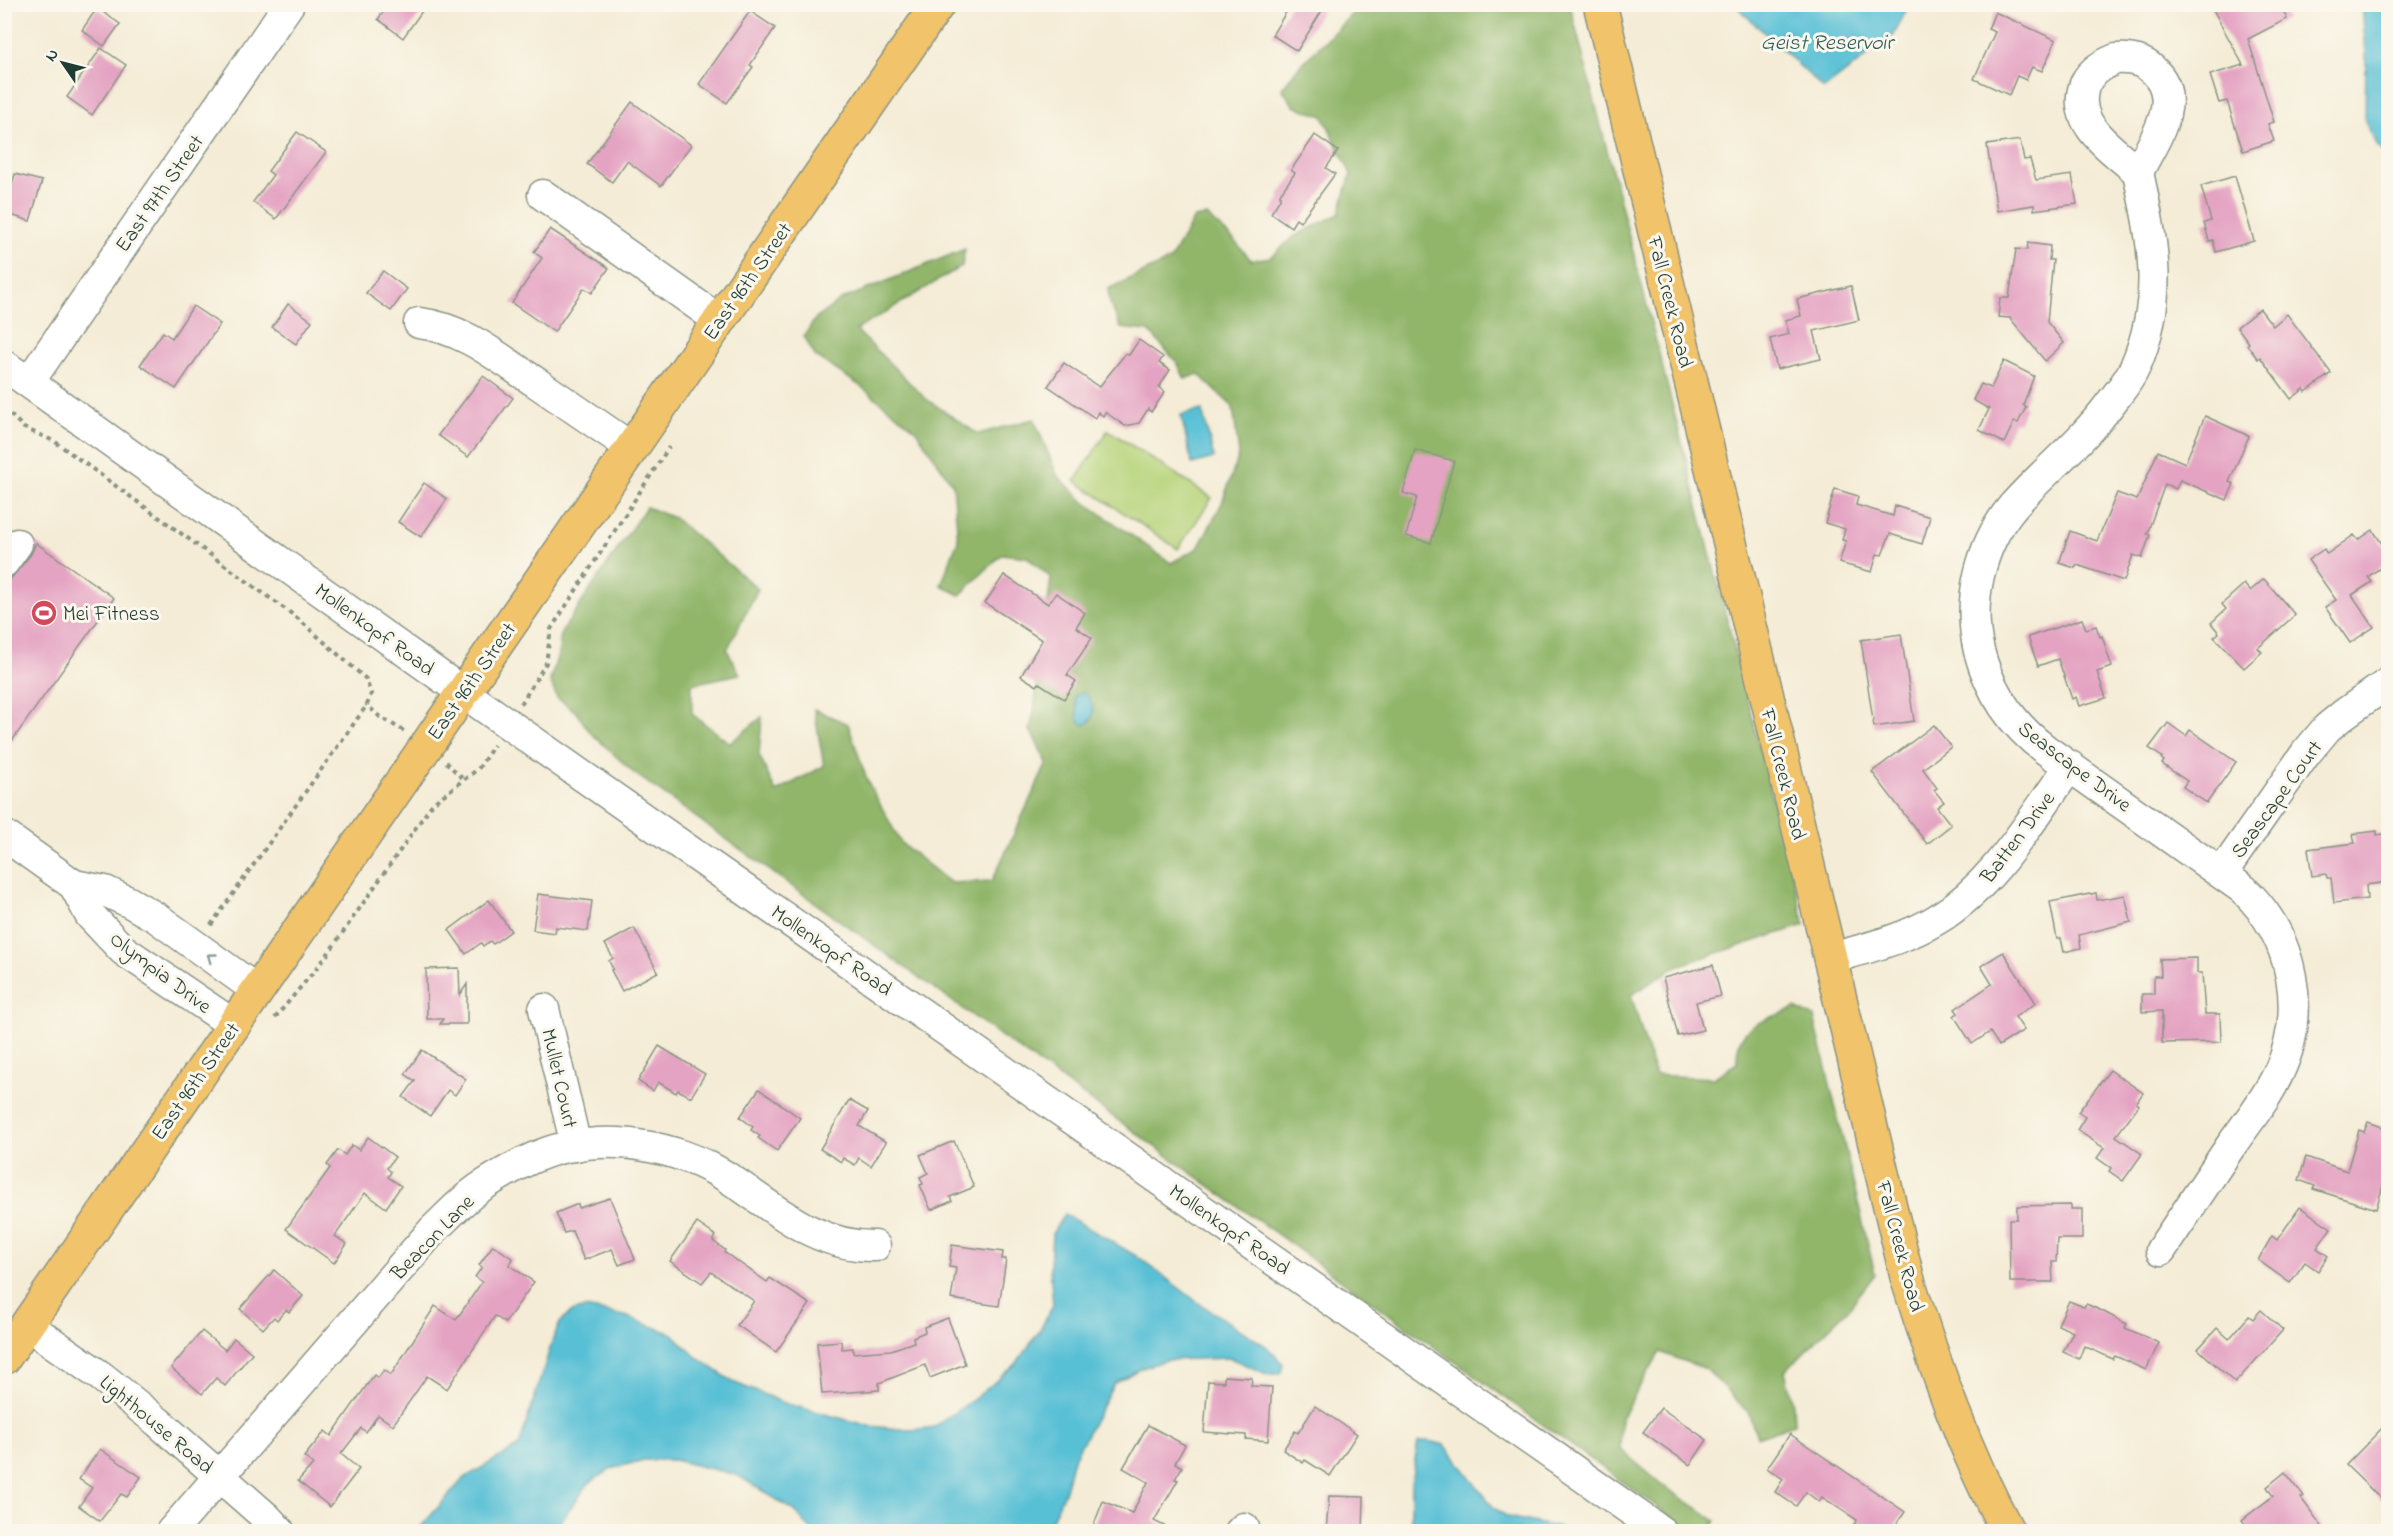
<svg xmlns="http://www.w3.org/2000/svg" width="2393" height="1536" viewBox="0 0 2393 1536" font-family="'Indie Flower',sans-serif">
<rect width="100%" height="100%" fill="#fbf7ec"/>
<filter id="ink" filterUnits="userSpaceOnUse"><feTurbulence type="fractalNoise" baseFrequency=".0167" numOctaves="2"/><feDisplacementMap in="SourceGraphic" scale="12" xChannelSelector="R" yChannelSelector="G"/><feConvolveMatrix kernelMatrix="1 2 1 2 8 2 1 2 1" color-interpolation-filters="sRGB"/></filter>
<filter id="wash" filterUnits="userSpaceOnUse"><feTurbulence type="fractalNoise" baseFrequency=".008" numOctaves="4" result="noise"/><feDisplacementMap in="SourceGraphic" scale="24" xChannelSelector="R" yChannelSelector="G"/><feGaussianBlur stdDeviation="1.35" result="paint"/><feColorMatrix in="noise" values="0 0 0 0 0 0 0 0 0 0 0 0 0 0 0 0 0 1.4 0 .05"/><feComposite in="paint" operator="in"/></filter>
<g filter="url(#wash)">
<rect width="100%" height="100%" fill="#f4ecd6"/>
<!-- green -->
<path fill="#b7d47b" stroke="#6b8858" stroke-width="1.5" d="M 1108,430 L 1212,498 L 1178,549 L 1075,481 Z"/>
<!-- forest -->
<path fill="#91b66b" stroke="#587a50" stroke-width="1.5" d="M 1361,5 L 1570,5 L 1805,925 L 1677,966 L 1631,995 L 1655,1075 L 1713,1078 L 1737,1063 C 1734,1024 1765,1021 1795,1008 L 1814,1017 L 1875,1274 L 1849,1308 L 1785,1371 L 1793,1404 L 1794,1424 L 1757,1437 L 1748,1412 L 1707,1370 L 1660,1352 L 1621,1418 L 1620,1449 L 1661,1484 L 1716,1521 L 1710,1531 L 1691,1531 L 634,773 L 591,733 L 575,711 L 557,698 L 550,681 L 559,651 L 561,633 L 646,507 L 674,518 L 758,589 L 727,650 L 740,674 L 692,684 L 692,714 L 730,743 L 762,717 L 759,755 L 776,792 L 824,766 L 814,709 L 848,724 L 867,780 L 901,843 L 951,883 L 992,881 L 1047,763 L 1030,730 L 1034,711 L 1051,578 L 1027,557 L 1002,554 L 960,595 L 941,585 L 958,540 L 953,485 L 915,429 L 859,385 L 815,356 L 804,336 L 816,318 L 841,300 L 965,249 L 962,266 L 856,330 L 925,398 L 978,434 L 1034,419 L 1057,475 L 1083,501 L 1171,563 L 1198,548 L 1222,503 L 1239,455 L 1233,407 L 1198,374 L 1185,379 L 1178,364 L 1149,331 L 1121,328 L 1110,303 L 1108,289 L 1170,260 L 1194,218 L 1207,216 L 1233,239 L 1251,260 L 1271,257 L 1295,236 L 1339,214 L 1351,174 L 1323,116 L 1294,106 L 1282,88 L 1296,70 Z"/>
<!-- water -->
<g fill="#58c0d5" stroke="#3c7e84" stroke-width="1.5">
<path d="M 1735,5 L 1909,5 L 1894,35 L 1824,89 Z"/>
<path d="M 2362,5 L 2388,5 L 2388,156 L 2378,147 L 2365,121 L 2366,53 Z"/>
<path d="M 1202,410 L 1214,458 L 1192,464 L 1181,415 Z"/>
<path d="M 1083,692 C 1094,700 1098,720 1084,725 L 1078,720 L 1075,696 Z"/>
<path d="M 1064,1214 L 1140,1258 L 1200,1304 L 1266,1346 L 1283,1364 L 1281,1373 L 1269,1375 L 1230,1358 L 1166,1360 L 1139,1369 L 1114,1384 L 1072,1462 L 1065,1490 L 1047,1531 L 812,1531 L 795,1511 L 737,1475 L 674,1460 L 644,1460 L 611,1469 L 589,1483 L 553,1531 L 417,1531 L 464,1478 L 519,1446 L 553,1339 L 560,1323 L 571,1312 L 586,1308 L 625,1316 L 673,1334 L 694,1355 L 733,1382 L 787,1404 L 870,1426 L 911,1430 L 934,1427 L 978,1396 L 1016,1364 L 1040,1330 L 1053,1305 L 1050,1268 L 1052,1234 Z"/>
<path d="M 1428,1441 L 1445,1445 L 1494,1508 L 1508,1517 L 1575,1531 L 1411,1531 L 1411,1483 L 1418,1442 Z"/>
</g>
<g id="blocks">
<!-- building -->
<g fill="#e4a3c2">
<path d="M 389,4 L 427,4 L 403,38 L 378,19 Z"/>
<path d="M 1291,4 L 1326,4 L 1297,51 L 1272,35 Z"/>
<path d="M 2210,4 L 2280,4 L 2287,19 L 2248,39 L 2274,122 L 2268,124 L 2274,141 L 2243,151 L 2227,101 L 2219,103 L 2210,75 L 2243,65 Z"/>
<path d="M 97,8 L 120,24 L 104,46 L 82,30 Z"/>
<path d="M 750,11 L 775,28 L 750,65 L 753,67 L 727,103 L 699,84 Z"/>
<path d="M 1995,12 L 2056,40 L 2042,71 L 2032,67 L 2026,80 L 2017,76 L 2009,95 L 1974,79 L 1995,32 L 1988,29 Z"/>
<path d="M 101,48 L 126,65 L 92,115 L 67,97 Z"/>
<path d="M 632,102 L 691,145 L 661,186 L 627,161 L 612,182 L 587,164 Z"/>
<path d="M 297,132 L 326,152 L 276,219 L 253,202 L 273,175 L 268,171 Z"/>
<path d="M 1315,135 L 1338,151 L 1326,168 L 1335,174 L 1300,222 L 1296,219 L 1291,227 L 1271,213 L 1280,199 L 1280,194 L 1295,173 L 1291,170 Z"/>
<path d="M 2020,140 L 2024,160 L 2030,159 L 2036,180 L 2072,175 L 2077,204 L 2034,210 L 2034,205 L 1997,211 L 1987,145 Z"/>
<path d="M 15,174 L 42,181 L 30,221 L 4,213 L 4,182 L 12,184 Z"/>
<path d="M 2235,176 L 2254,241 L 2216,252 L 2213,240 L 2209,241 L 2204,223 L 2211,221 L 2201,186 Z"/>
<path d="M 550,229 L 609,268 L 592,293 L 584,288 L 554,332 L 512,303 L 542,258 L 534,252 Z"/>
<path d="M 2028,243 L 2050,246 L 2049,260 L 2053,260 L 2047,322 L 2064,343 L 2045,361 L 2010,318 L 1998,317 L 2000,298 L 2009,298 L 2016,249 L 2027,250 Z"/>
<path d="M 383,271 L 407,289 L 391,311 L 366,293 Z"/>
<path d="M 1851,286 L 1859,320 L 1814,331 L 1821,359 L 1777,369 L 1770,339 L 1789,334 L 1785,320 L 1801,316 L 1797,299 Z"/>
<path d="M 288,304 L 312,321 L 296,344 L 272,327 Z"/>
<path d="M 193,306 L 220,324 L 176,389 L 140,365 L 163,332 L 172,338 Z"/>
<path d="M 2260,309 L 2273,326 L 2287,314 L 2331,373 L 2306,392 L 2304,389 L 2291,399 L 2260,357 L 2258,359 L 2247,345 L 2249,343 L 2237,327 Z"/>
<path d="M 1139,340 L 1163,357 L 1159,363 L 1170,370 L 1159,387 L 1165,392 L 1151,412 L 1148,409 L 1139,423 L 1125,426 L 1105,412 L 1103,416 L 1098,412 L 1095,418 L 1048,386 L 1064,363 L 1099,387 L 1126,353 L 1129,355 Z"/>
<path d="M 2004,361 L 2034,376 L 2023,405 L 2026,407 L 2018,423 L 2014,422 L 2004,443 L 1979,430 L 1989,409 L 1973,400 L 1981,384 L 1991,388 Z"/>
<path d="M 483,376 L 513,398 L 468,457 L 438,435 Z"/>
<path d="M 2205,416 L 2249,436 L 2229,482 L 2234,484 L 2227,500 L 2180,480 L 2176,489 L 2165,484 L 2147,534 L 2150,535 L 2142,558 L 2133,555 L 2124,581 L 2077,565 L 2075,568 L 2059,563 L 2070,531 L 2097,541 L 2117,493 L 2137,500 L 2158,451 L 2185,463 Z"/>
<path d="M 1415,450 L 1454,461 L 1431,543 L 1406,536 L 1417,497 L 1403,493 Z"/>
<path d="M 424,483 L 447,499 L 421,537 L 398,522 Z"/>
<path d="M 1835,489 L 1858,496 L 1856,505 L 1893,516 L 1895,506 L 1930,517 L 1922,544 L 1890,534 L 1882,555 L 1877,554 L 1872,572 L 1839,563 L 1846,541 L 1842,540 L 1845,529 L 1825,523 Z"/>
<path d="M 2373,530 L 2388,553 L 2388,562 L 2368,577 L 2372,582 L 2352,595 L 2374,627 L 2350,643 L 2325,607 L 2336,600 L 2308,560 L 2324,549 L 2327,554 L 2354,535 L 2358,540 Z"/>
<path d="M 36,543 L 114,598 L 4,752 L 4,587 L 31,554 Z"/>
<path d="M 1004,575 L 1048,604 L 1056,593 L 1085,613 L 1076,627 L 1092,638 L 1067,675 L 1076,681 L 1064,699 L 1039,683 L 1037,686 L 1021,676 L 1042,640 L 985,603 Z"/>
<path d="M 2264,579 L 2295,615 L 2258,648 L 2262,652 L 2244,668 L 2214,637 L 2219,633 L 2211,623 L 2226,609 L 2222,604 L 2244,584 L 2250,591 Z"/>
<path d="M 2082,619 L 2086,629 L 2096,626 L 2100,637 L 2102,636 L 2112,667 L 2097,672 L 2106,698 L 2079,706 L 2076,697 L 2072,699 L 2058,659 L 2038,666 L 2028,637 Z"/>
<path d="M 1901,634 L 1914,721 L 1874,727 L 1861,640 Z"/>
<path d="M 2168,723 L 2186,736 L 2190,730 L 2236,762 L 2207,803 L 2183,787 L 2187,781 L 2162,764 L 2164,761 L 2161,758 L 2162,757 L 2149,748 Z"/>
<path d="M 1934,725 L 1951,747 L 1923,769 L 1937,788 L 1934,790 L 1944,802 L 1937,807 L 1951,825 L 1927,844 L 1872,772 Z"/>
<path d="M 2377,831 L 2377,835 L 2384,834 L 2388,882 L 2366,885 L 2367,899 L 2334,903 L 2331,878 L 2327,878 L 2326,874 L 2312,876 L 2308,849 L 2355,843 L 2353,834 Z"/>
<path d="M 2096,893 L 2097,900 L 2125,895 L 2131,922 L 2079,935 L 2081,948 L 2064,952 L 2061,938 L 2057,939 L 2050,902 Z"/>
<path d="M 538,894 L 592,901 L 588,931 L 556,927 L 555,933 L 533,930 Z"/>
<path d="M 489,900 L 511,931 L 493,944 L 490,941 L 483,946 L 481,943 L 466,954 L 449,930 Z"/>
<path d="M 634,928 L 658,972 L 622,991 L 611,970 L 613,969 L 609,961 L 613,958 L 605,944 Z"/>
<path d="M 2003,952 L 2036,1003 L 2015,1017 L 2024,1030 L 1999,1046 L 1990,1032 L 1972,1044 L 1954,1016 L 1958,1013 L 1955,1009 L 1992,984 L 1981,966 Z"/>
<path d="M 2197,958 L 2197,973 L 2202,973 L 2205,1014 L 2220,1014 L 2221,1042 L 2162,1043 L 2162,1011 L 2142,1012 L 2142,994 L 2154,994 L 2154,976 L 2161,976 L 2160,959 Z"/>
<path d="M 1713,965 L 1721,996 L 1696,1002 L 1703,1030 L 1678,1036 L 1663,978 Z"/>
<path d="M 459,968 L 460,995 L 467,984 L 467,1024 L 440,1024 L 443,1019 L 427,1019 L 426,969 Z"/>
<path d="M 659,1046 L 705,1074 L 691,1097 L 678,1090 L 676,1093 L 658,1082 L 653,1091 L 638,1081 Z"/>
<path d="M 422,1050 L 466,1079 L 455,1095 L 448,1090 L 430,1116 L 403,1097 L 415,1081 L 405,1074 Z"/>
<path d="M 2110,1070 L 2143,1093 L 2136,1103 L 2139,1105 L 2116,1136 L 2142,1154 L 2123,1181 L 2109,1171 L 2111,1168 L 2097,1158 L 2104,1148 L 2077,1130 L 2085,1117 L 2078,1112 Z"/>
<path d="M 759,1089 L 800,1118 L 777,1151 L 758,1138 L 760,1136 L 751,1130 L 753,1127 L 740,1117 Z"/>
<path d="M 849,1100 L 868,1111 L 859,1126 L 886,1142 L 871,1166 L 859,1158 L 855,1165 L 843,1158 L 841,1162 L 820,1149 Z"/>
<path d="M 2368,1122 L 2388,1129 L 2388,1184 L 2384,1182 L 2376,1209 L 2313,1189 L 2315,1186 L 2299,1180 L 2306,1157 L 2347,1171 L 2359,1130 L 2364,1132 Z"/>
<path d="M 368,1137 L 395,1157 L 387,1168 L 391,1172 L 388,1177 L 401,1186 L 386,1208 L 365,1193 L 335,1236 L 347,1244 L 334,1263 L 286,1229 L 330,1168 L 327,1165 L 338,1150 L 345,1155 L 352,1145 L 359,1150 Z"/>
<path d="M 954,1141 L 974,1187 L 950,1197 L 952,1201 L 931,1210 L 920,1185 L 923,1184 L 920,1177 L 928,1173 L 920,1155 Z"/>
<path d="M 610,1198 L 635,1259 L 619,1265 L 612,1249 L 584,1260 L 572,1231 L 564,1233 L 556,1213 L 578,1204 L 579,1208 Z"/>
<path d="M 2071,1205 L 2071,1209 L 2082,1209 L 2082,1239 L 2057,1239 L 2056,1262 L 2052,1262 L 2053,1282 L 2010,1282 L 2009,1219 L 2017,1219 L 2017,1206 Z"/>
<path d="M 2300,1207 L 2331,1228 L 2317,1248 L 2328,1256 L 2318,1271 L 2305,1262 L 2290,1283 L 2258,1260 L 2272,1236 L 2277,1240 Z"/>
<path d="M 697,1223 L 716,1236 L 713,1241 L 725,1250 L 724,1252 L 767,1282 L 770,1278 L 810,1304 L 776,1352 L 737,1325 L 754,1301 L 711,1272 L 702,1283 L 670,1261 Z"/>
<path d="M 493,1245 L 513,1259 L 509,1265 L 534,1282 L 505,1323 L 495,1316 L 447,1389 L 427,1376 L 393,1425 L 378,1415 L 366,1432 L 361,1428 L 341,1454 L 359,1469 L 330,1507 L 298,1481 L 313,1464 L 304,1457 L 325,1431 L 331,1436 L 374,1375 L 378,1378 L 384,1370 L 391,1375 L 435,1306 L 456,1320 L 482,1282 L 475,1277 L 482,1267 L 479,1265 Z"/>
<path d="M 952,1245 L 1003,1252 L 1002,1259 L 1006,1259 L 999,1306 L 951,1299 L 956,1268 L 949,1267 Z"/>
<path d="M 274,1270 L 303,1296 L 289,1312 L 286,1310 L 277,1320 L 274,1317 L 263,1329 L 240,1309 Z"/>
<path d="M 2069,1301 L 2084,1307 L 2086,1304 L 2100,1310 L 2127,1324 L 2125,1328 L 2159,1343 L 2146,1370 L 2115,1356 L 2113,1359 L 2084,1346 L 2079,1359 L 2063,1352 L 2073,1332 L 2058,1325 Z"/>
<path d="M 2261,1310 L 2283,1330 L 2235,1383 L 2198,1349 L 2217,1328 L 2229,1339 L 2249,1316 L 2253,1319 Z"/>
<path d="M 948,1318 L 965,1364 L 930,1378 L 925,1365 L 879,1383 L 879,1390 L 822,1394 L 817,1343 L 841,1341 L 842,1349 L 853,1348 L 853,1353 L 891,1350 L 914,1342 L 913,1337 L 925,1332 L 924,1327 Z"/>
<path d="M 202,1331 L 225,1350 L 234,1338 L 252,1353 L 225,1386 L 216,1378 L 202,1394 L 171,1368 Z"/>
<path d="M 1224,1376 L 1252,1378 L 1251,1386 L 1272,1387 L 1268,1441 L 1246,1439 L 1246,1435 L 1204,1432 L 1208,1381 L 1224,1382 Z"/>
<path d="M 1315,1406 L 1357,1434 L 1330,1476 L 1305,1460 L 1303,1463 L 1283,1450 L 1295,1431 L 1298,1433 Z"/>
<path d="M 1661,1408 L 1707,1440 L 1690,1465 L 1643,1432 Z"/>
<path d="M 2388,1422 L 2388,1506 L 2346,1465 Z"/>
<path d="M 1148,1425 L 1185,1445 L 1175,1463 L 1182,1467 L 1175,1479 L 1178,1480 L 1154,1521 L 1176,1532 L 1091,1532 L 1103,1501 L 1132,1513 L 1148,1482 L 1123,1468 Z"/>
<path d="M 1790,1434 L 1905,1512 L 1891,1532 L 1849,1532 L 1857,1520 L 1822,1497 L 1819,1502 L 1806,1492 L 1796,1506 L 1775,1492 L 1783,1479 L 1767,1468 Z"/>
<path d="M 100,1449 L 141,1477 L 127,1497 L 121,1494 L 100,1521 L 79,1506 L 92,1488 L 79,1479 Z"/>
<path d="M 2285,1472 L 2304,1496 L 2301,1498 L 2326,1532 L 2251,1532 L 2242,1520 L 2273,1496 L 2267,1487 Z"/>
<path d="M 1329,1496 L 1364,1497 L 1363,1532 L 1326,1532 Z"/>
</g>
</g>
</g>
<g filter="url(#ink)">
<use href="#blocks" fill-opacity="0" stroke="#8a9485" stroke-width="1.5"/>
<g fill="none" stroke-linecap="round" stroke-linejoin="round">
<!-- minor casing -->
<g stroke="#8a9485" stroke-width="33">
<g id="minor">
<path d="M 2116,59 C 2130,58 2145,61 2155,72 C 2184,101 2152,143 2138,172 C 2114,150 2074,127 2083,90 C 2087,73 2101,65 2116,59 Z"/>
<path d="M 2138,172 C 2153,243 2165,297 2135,367 C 2129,381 2119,392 2110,404 C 2082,442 2044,471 2013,506 C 1980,545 1967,602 1979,651 C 1990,692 2012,725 2046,750 L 2243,889 C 2294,937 2308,1012 2278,1074 C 2266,1100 2246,1124 2230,1147 C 2207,1181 2184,1216 2161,1250"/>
<path d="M 543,195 L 720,321"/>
<path d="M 419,323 C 464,328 500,359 537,383 C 569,405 600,426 632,448"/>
<path d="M 4,365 L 464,693 L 1662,1532"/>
<path d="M 29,382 L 289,4"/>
<path d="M 4,562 L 17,544"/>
<path d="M 4,835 L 74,885 L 90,915 L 123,950 L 234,1025"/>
<path d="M 2222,873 L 2306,753 L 2327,728 L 2344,714 L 2388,683"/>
<path d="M 74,885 L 105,891 L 129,902 L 157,918 L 258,991"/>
<path d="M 1829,959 C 1865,948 1903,940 1936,920 C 1995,884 2030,821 2070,766"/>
<path d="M 544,1009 L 576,1146"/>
<path d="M 27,1325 L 102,1377 L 158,1422 L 267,1518 L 280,1532"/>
<path d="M 171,1532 L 433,1230 C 448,1216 463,1199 481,1187 C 504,1172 539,1152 567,1147 C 623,1135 685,1149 733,1181 C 778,1211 818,1247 875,1246"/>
<path d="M 1240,1532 L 1244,1528"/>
</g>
</g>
<!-- major casing -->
<g stroke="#8a9485" stroke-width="36">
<g id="major">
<path d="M 1600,4 L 1907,1277 C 1934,1364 1964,1451 2008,1532"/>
<path d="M 4,1358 L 938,4"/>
</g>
</g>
<!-- path -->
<g stroke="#8a9485" stroke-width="4" stroke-dasharray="4.5 4.5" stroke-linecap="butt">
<path d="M 4,408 L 24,428 L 54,441 L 296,617 L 366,679 L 371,694 L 367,705 L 380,717 L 404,731"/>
<path d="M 521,704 L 546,663 L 551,629 L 669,447"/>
<path d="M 446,762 L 464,780"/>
<path d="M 211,925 L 367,705"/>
<path d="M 275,1018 L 325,958 L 433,803 L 478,769 L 494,745"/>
</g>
<!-- minor -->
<use href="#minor" stroke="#fff" stroke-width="30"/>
<!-- major -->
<use href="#major" stroke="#f1c36a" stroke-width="33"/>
</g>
<!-- one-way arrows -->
<defs><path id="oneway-chevron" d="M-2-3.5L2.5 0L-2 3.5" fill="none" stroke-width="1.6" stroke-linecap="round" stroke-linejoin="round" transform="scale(1.5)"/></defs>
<use stroke="#8f9e9a" href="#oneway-chevron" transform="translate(211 957) rotate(-144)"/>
</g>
<!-- icons -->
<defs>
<g id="stadium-disc" transform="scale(1.35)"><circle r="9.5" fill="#d1495b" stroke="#fbf7ec"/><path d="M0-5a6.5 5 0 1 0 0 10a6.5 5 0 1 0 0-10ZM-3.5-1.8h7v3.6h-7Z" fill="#fff"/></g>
</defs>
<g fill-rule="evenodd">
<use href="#stadium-disc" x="44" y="613"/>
</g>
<g text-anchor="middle" stroke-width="6" stroke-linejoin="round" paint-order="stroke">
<!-- street labels -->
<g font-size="21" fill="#1f3d34" stroke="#fbf7ec">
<text transform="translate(159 193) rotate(-55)" y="7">East 97th Street</text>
<text transform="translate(747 281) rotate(-55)" y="7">East 96th Street</text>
<text transform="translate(1671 302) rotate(76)" y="7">Fall Creek Road</text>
<text transform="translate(375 629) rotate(36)" y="7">Mollenkopf Road</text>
<text transform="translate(471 681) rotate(-55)" y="7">East 96th Street</text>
<text transform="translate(2075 766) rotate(37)" y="7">Seascape Drive</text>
<text transform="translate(1784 774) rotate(76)" y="7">Fall Creek Road</text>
<text transform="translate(2276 799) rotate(-54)" y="7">Seascape Court</text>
<text transform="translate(2017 837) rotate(-53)" y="7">Batten Drive</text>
<text transform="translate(832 950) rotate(35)" y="7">Mollenkopf Road</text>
<text transform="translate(161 972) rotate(37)" y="7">Olympia Drive</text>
<text transform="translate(560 1078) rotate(77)" y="7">Mullet Court</text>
<text transform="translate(195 1081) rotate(-55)" y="7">East 96th Street</text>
<text transform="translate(1230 1229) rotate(35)" y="7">Mollenkopf Road</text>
<text transform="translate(432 1237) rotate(-46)" y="7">Beacon Lane</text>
<text transform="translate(1901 1246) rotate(75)" y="7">Fall Creek Road</text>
<text transform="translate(157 1424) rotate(40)" y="7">Lighthouse Road</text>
</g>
<!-- poi labels -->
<g font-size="21" fill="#1f3d34" stroke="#fbf7ec" text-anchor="start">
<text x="63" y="620">Mei Fitness</text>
</g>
<!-- water labels -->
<g font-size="22" font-style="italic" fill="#2d5e5c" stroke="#fbf7ec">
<text x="1827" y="49">Geist Reservoir</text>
</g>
</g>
<!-- margin -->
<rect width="2393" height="1536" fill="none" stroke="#fbf7ec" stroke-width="24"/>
<!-- north arrow -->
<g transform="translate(63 63) rotate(305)" stroke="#fbf7ec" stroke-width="4.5" paint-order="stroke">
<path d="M0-4.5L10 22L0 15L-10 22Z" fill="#1f3d34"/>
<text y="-9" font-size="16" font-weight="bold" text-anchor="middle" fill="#1f3d34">N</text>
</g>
</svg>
